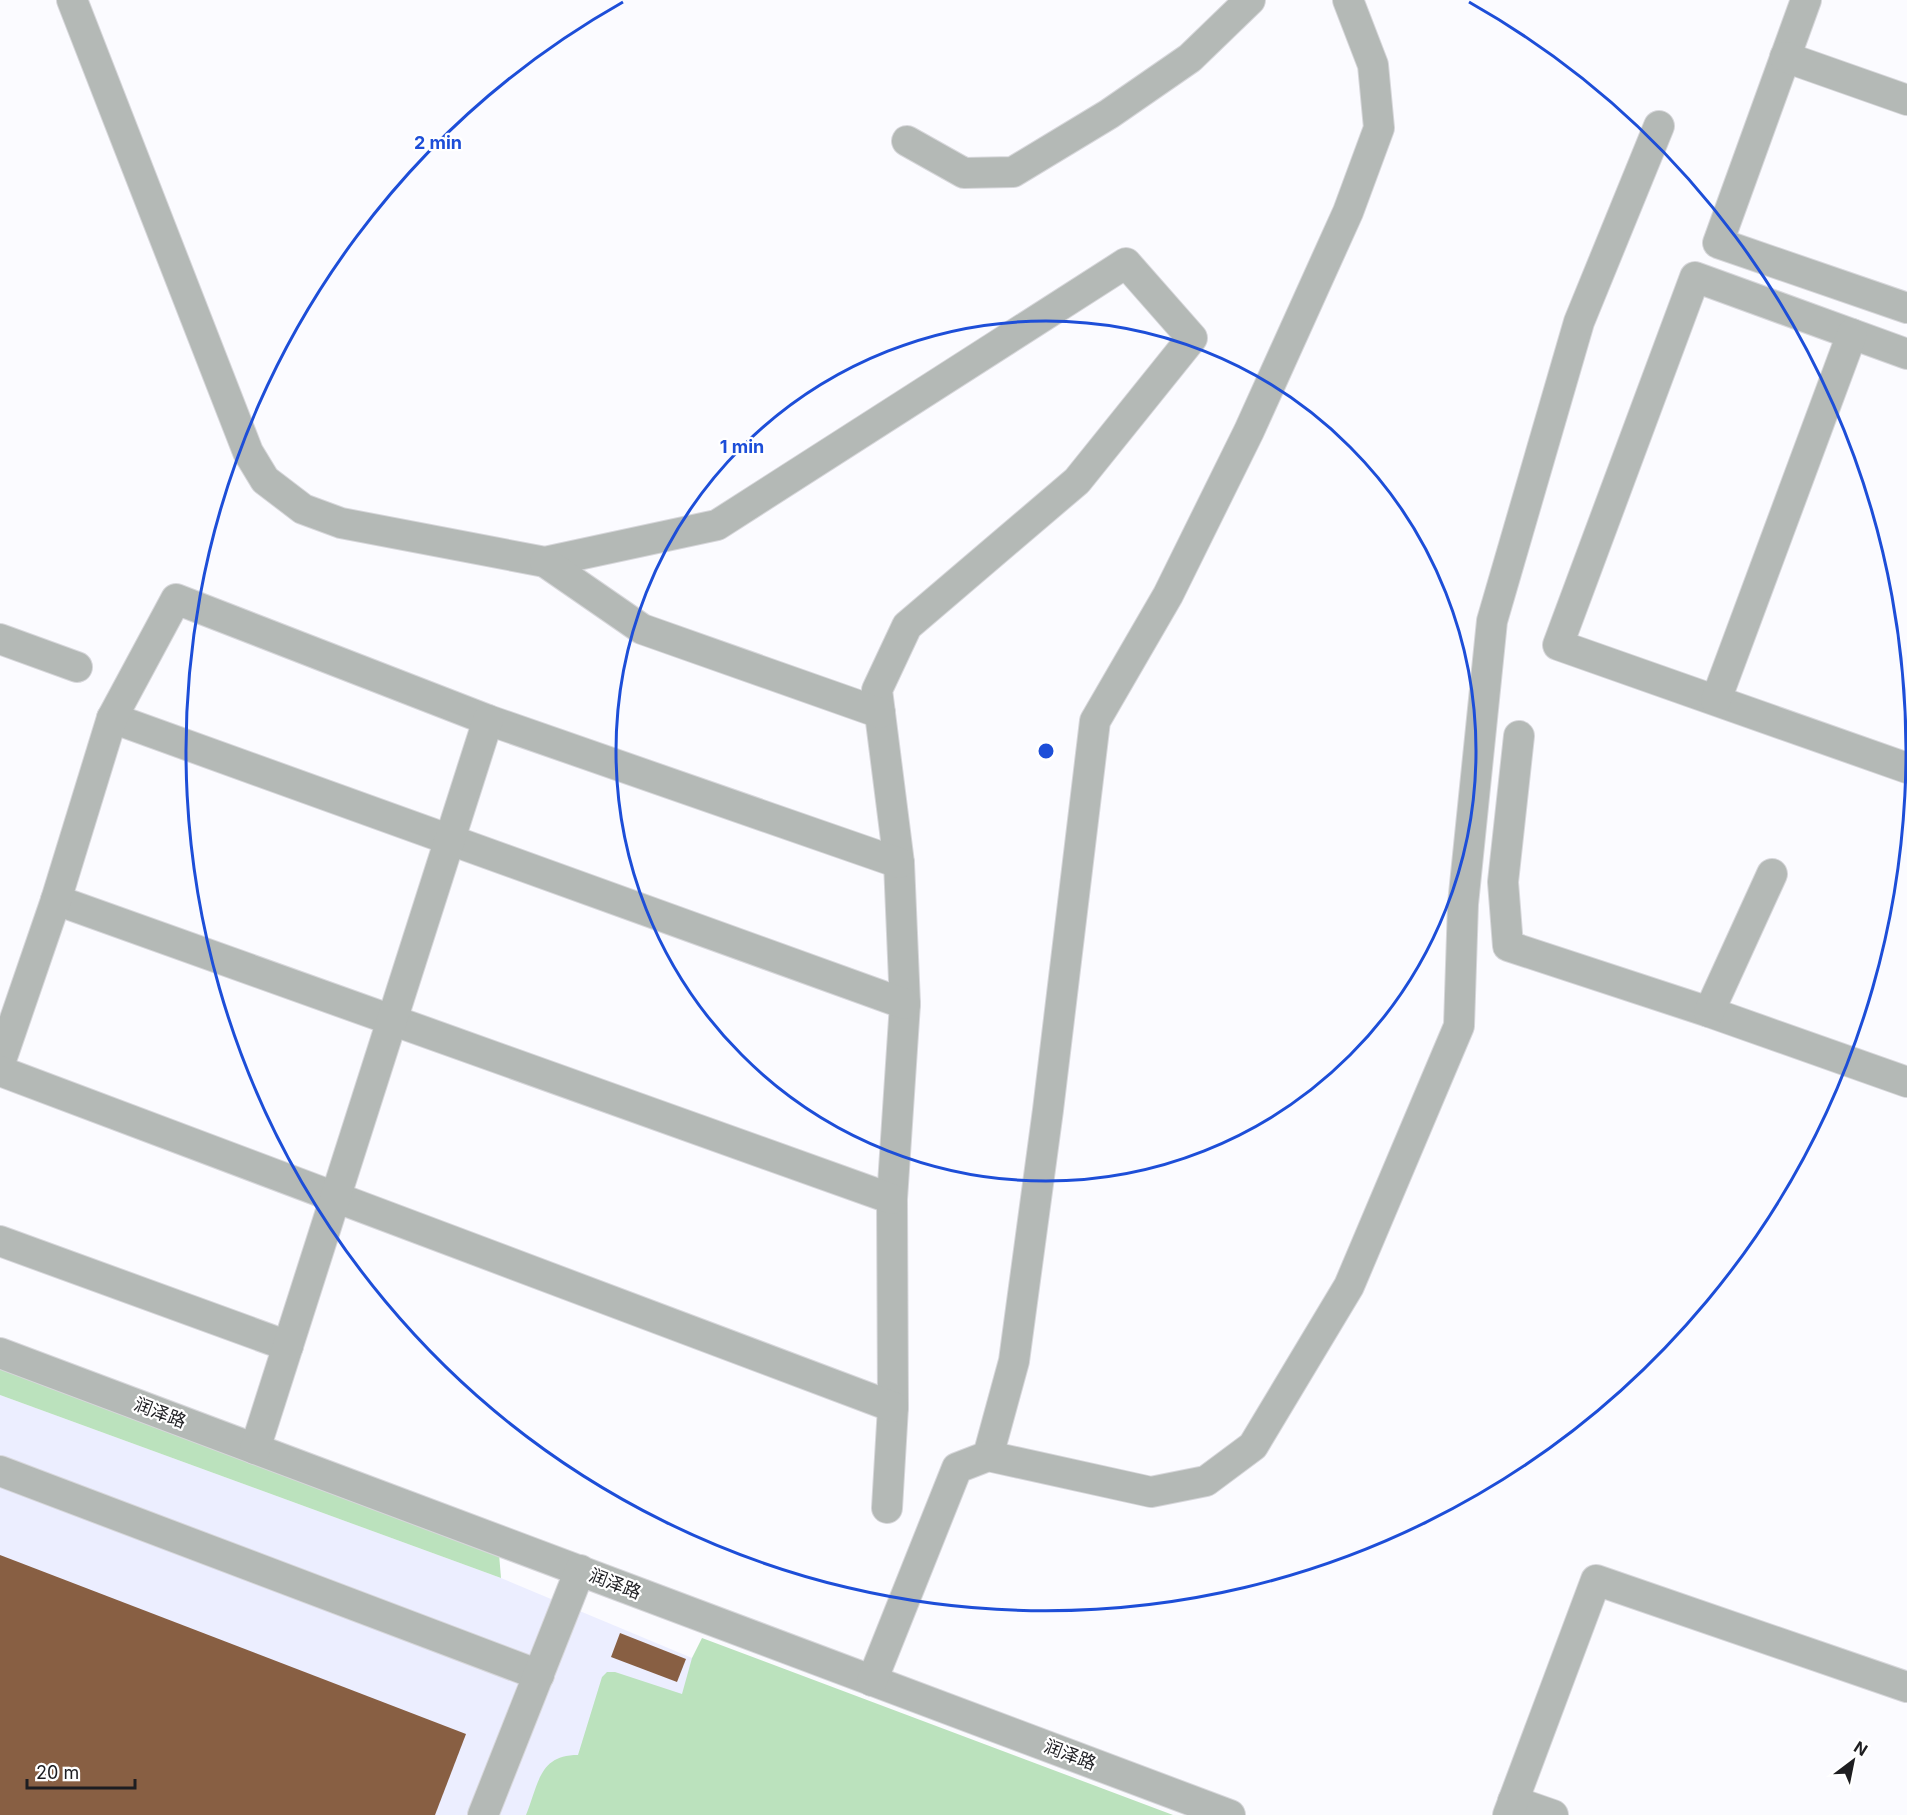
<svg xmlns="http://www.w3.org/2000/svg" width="1907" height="1815" viewBox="0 0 1907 1815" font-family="Inter,'Noto Sans SC',sans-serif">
<rect width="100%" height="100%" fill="#fbfbff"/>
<!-- built -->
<path fill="#eceeff" d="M 0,1395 L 501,1578 L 692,1658 L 1115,1815 L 0,1815 Z"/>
<!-- green -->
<g fill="#bbe2bd">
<path d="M 0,1368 L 499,1554 L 501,1578 L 0,1395 Z"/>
<path d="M 702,1638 L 1173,1815 L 526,1815 C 539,1783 539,1755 578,1755 L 602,1677 L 607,1672 L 615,1672 L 682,1694 L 692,1658 Z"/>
</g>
<!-- building -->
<g fill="#885f43">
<path d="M 0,1555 L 466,1734 L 435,1815 L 0,1815 Z"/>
<path d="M 620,1633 L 686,1659 L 677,1682 L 611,1657 Z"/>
</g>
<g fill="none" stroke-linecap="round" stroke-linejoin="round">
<!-- minor casing -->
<g stroke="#d7d7db" stroke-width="32">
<g id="minor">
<path d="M 72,0 L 248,452 L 265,480 L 303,509 L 341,523 L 545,562 L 717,525 L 1126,263 L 1192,338 L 1077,481 L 907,626 L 877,690 L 899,863 L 905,1004 L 892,1199 L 893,1407 L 887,1508"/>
<path d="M 1806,0 L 1718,243 L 1907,308"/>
<path d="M 1785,57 L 1907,100"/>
<path d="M 907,141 L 964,173 L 1013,172 L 1109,114 L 1190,58 L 1250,0"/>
<path d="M 1907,354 L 1695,277 L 1558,645 L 1907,768"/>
<path d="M 545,562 L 642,629 L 880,713"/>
<path d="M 0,639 L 77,667"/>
<path d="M 1716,700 L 1852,334"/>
<path d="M 112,718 L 905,1004"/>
<path d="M 1519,736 L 1503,882 L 1508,946 L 1709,1012 L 1907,1082"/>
<path d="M 56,900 L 892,1199"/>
<path d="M 1709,1012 L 1772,874"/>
<path d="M 0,1063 L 56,900 L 112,718 L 176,599 L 488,720 L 899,863"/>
<path d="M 0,1071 L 893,1407"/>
<path d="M 0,1241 L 288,1346"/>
<path d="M 0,1353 L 1230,1815"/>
<path d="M 255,1449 L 488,720"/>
<path d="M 988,1456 L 1014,1361 L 1048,1110 L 1095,721 L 1168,595 L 1249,431 L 1348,212 L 1379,128 L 1373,65 L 1348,0"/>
<path d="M 0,1471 L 539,1675"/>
<path d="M 872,1681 L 957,1468 L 988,1456 L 1151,1492 L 1206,1481 L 1253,1446 L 1349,1286 L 1459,1026 L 1463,904 L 1492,621 L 1579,322 L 1659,126"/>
<path d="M 1513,1801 L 1553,1815"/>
<path d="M 483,1815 L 580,1570"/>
<path d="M 1508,1815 L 1596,1580 L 1907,1687"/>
</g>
</g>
<!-- minor -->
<use href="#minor" stroke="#b4b9b6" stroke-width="30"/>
</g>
<!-- distance rings -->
<g fill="none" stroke="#1d4ed8" stroke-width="3">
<circle cx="1046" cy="751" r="430"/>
<path d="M1469 2A860 860 0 1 1 623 2"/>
</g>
<g text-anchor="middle" stroke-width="4.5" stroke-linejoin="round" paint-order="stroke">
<!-- street labels -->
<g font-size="18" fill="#1d1d21" stroke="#fff">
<text transform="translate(160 1413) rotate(21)" y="6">润泽路</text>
<text transform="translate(615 1584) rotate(21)" y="6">润泽路</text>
<text transform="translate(1070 1755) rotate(21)" y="6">润泽路</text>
</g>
</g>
<circle cx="1046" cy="751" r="9" fill="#1d4ed8" stroke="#fff" stroke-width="3"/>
<g font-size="18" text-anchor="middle" font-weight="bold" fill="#1d4ed8" stroke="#fff" stroke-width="4.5" stroke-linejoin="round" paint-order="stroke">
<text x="438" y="149">2 min</text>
<text x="742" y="453">1 min</text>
</g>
<!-- north arrow -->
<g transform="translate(1853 1761) rotate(32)" stroke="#ffffff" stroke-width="4.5" paint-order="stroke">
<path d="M0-4.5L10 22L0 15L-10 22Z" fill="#1d1d21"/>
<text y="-9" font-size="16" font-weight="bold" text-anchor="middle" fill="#1d1d21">N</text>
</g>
<!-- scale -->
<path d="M27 1779v9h108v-9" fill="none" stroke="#1d1d21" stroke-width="3"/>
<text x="36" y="1779" font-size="18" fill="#1d1d21" stroke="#ffffff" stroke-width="4.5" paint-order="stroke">20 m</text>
</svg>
